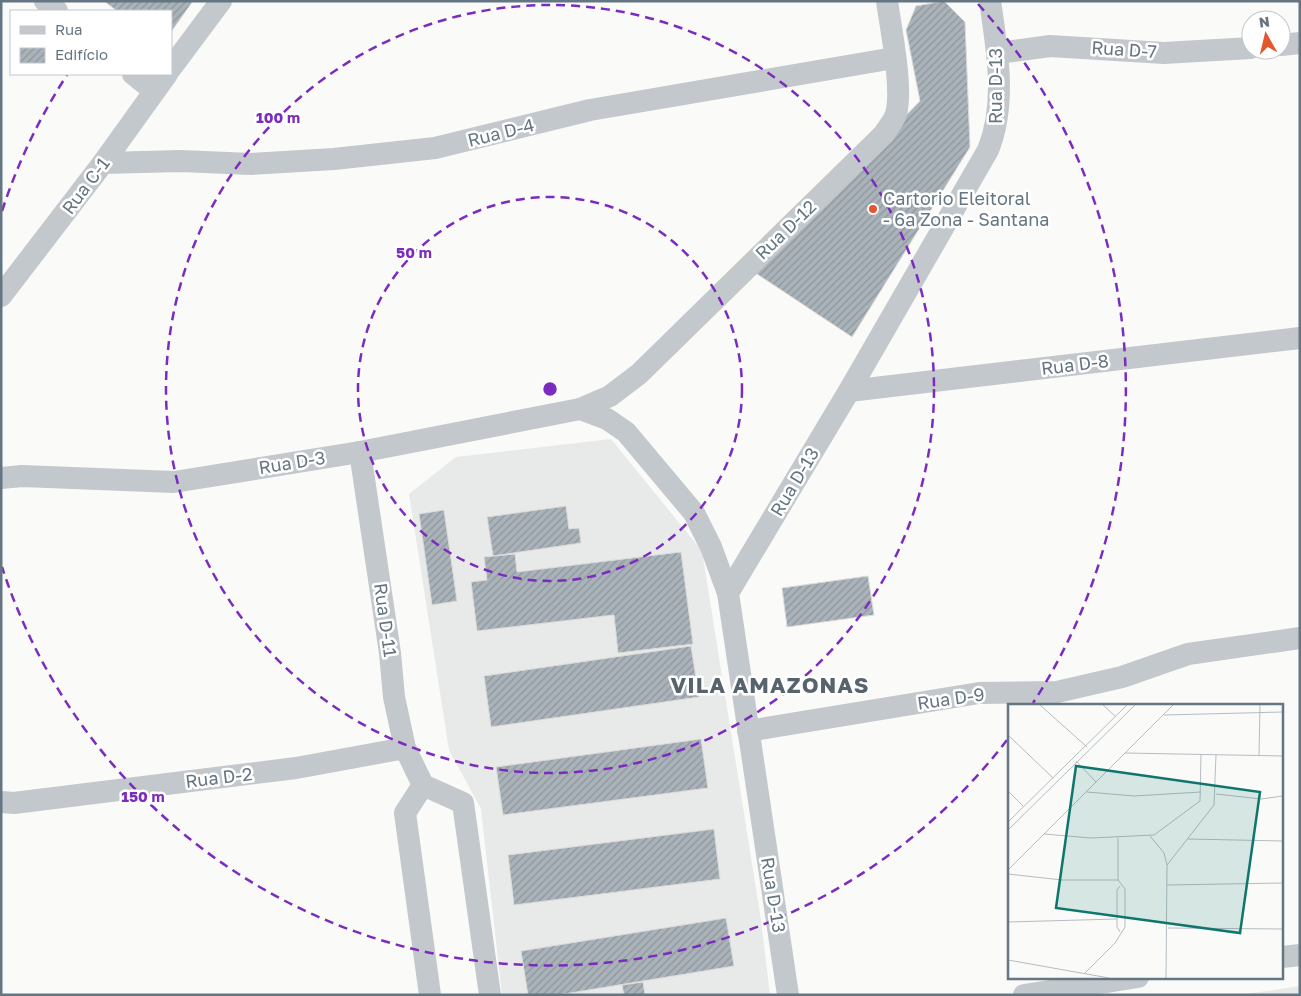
<svg xmlns="http://www.w3.org/2000/svg" width="1301" height="996" viewBox="0 0 1301 996" font-family="'Golos Text',sans-serif">
<defs>
<pattern id="building-hatch" width="6" height="6" patternUnits="userSpaceOnUse" patternTransform="scale(1.25)"><rect width="6" height="6" fill="#aab3b9"/><path d="M-1 1l2-2M0 6l6-6M5 7l2-2" fill="none" stroke="#8e969c"/></pattern>
</defs>
<rect width="100%" height="100%" fill="#fafaf8"/>
<!-- built -->
<g fill="#e8e9e9">
<path d="M 611,439 L 702,551 L 761,920 L 770,995 L 502,995 L 481,809 L 449,750 L 409,494 L 456,457 Z"/>
<path d="M 1300,986 L 1300,995 L 1240,995 Z"/>
</g>
<!-- building -->
<g fill="url(#building-hatch)" stroke="#dcdcda">
<path d="M 104,1 L 193,1 L 171,32 L 171,11 L 117,11 Z"/>
<path d="M 944,1 L 965,22 L 970,147 L 852,337 L 754,272 L 920,101 L 906,30 L 916,6 Z"/>
<path d="M 566,506 L 569,529 L 579,528 L 581,543 L 493,556 L 487,517 Z"/>
<path d="M 444,510 L 457,601 L 432,605 L 419,514 Z"/>
<path d="M 681,552 L 693,644 L 618,653 L 614,615 L 477,631 L 471,582 L 487,580 L 484,557 L 515,554 L 517,572 Z"/>
<path d="M 868,576 L 874,615 L 787,627 L 782,588 Z"/>
<path d="M 691,646 L 699,697 L 491,727 L 484,676 Z"/>
<path d="M 701,739 L 708,788 L 503,815 L 496,767 Z"/>
<path d="M 714,829 L 720,879 L 514,905 L 508,855 Z"/>
<path d="M 726,918 L 734,966 L 558,995 L 528,995 L 521,951 Z"/>
<path d="M 643,982 L 645,995 L 624,995 L 622,985 Z"/>
</g>
<g fill="none" stroke-linecap="round" stroke-linejoin="round">
<!-- minor -->
<g stroke="#c3c8cc" stroke-width="22">
<path d="M 45,1 L 57,11"/>
<path d="M 1281,45 L 1300,43"/>
<path d="M 998,53 L 1050,46 L 1164,53 L 1251,48"/>
<path d="M 171,68 L 221,1"/>
<path d="M 133,74 L 154,91"/>
<path d="M 103,163 L 181,161 L 251,164 L 334,159 L 435,148 L 590,110 L 894,58"/>
<path d="M 1,296 L 103,163 L 167,74"/>
<path d="M 849,391 L 1300,338"/>
<path d="M 580,409 L 607,419 L 626,432 L 694,513 L 711,547 L 728,593"/>
<path d="M 360,452 L 390,653 L 394,697 L 405,748 L 423,785 L 463,803 L 490,995"/>
<path d="M 1,478 L 22,476 L 174,482 L 360,452 L 580,409 L 610,396 L 639,374 L 884,134 C 888,127 894,121 896,114 C 903,88 891,30 887,1"/>
<path d="M 748,731 L 979,693 L 1057,692 L 1122,677 L 1188,654 L 1300,638"/>
<path d="M 423,785 L 405,813 L 430,995"/>
<path d="M 1,802 L 14,803 L 296,768 L 405,748"/>
<path d="M 1282,957 L 1300,955"/>
<path d="M 788,995 L 728,593 L 849,391 L 988,150 C 1007,104 997,49 990,1"/>
<path d="M 1024,995 L 1138,977"/>
</g>
</g>
<!-- distance rings -->
<g fill="none" stroke="#7b2cbf" stroke-width="2.5" stroke-dasharray="9 6">
<circle cx="550" cy="389" r="192"/>
<circle cx="550" cy="389" r="384"/>
<path d="M1007 740A576 576 0 0 1 2 567M2 211A576 576 0 0 1 67 75M978 4A576 576 0 0 1 1033 703"/>
</g>
<!-- markers -->
<circle fill="#e4572e" stroke="#fff" stroke-width="2" cx="873" cy="209" r="5"/>
<g text-anchor="middle" stroke-width="5" stroke-linejoin="round" paint-order="stroke">
<!-- street labels -->
<g font-size="18" fill="#657683" stroke="#fff">
<text transform="translate(1124 50) rotate(4)" y="6">Rua D-7</text>
<text transform="translate(996 86) rotate(-90)" y="6">Rua D-13</text>
<text transform="translate(501 133) rotate(-14)" y="6">Rua D-4</text>
<text transform="translate(86 186) rotate(-53)" y="6">Rua C-1</text>
<text transform="translate(786 230) rotate(-44)" y="6">Rua D-12</text>
<text transform="translate(1075 365) rotate(-7)" y="6">Rua D-8</text>
<text transform="translate(292 463) rotate(-9)" y="6">Rua D-3</text>
<text transform="translate(795 482) rotate(-59)" y="6">Rua D-13</text>
<text transform="translate(385 620) rotate(82)" y="6">Rua D-11</text>
<text transform="translate(951 699) rotate(-8)" y="6">Rua D-9</text>
<text transform="translate(219 778) rotate(-7)" y="6">Rua D-2</text>
<text transform="translate(773 895) rotate(81)" y="6">Rua D-13</text>
</g>
<!-- poi labels -->
<g font-size="18" fill="#657683" stroke="#fff" text-anchor="start">
<text x="883" y="205">Cartorio Eleitoral<tspan x="883" dy="21">- 6ª Zona - Santana</tspan></text>
</g>
<!-- district labels -->
<g font-size="22" font-weight="bold" letter-spacing="1" fill="#57646e" stroke="#fff">
<text x="770" y="693">VILA AMAZONAS</text>
</g>
</g>
<!-- overview -->
<g transform="translate(1008 704)">
<rect width="275" height="275" fill="#fafaf8"/>
<path fill="none" stroke="#b5bdc2" stroke-width="1" d="M 32,1 L 79,43M 95,1 L 107,12M 156,11 L 275,8M 0,31 L 45,74M 117,49 L 275,52M 251,51 L 252,1M 68,57 L 88,78M 0,87 L 15,102M 79,88 L 126,92 L 193,88M 208,90 L 253,95 L 275,92M 0,118 L 119,1M 0,126 L 127,1M 36,130 L 83,134 L 146,131 L 192,97 L 193,50M 142,132 L 156,149 L 159,161M 180,135 L 275,137M 0,166 L 165,1M 0,170 L 54,176 L 110,176M 159,181 L 275,179M 0,218 L 109,215M 160,224 L 275,225M 112,228 L 109,223 L 109,186 L 112,182M 0,256 L 101,274M 76,270 L 107,239 L 117,223 L 117,185 L 110,176 L 110,134M 158,274 L 159,161 L 206,101 L 208,51"/>
<path fill="#0f766e" fill-opacity="0.15" stroke="#0f766e" stroke-width="2.5" d="M 68,62 L 252,88 L 232,229 L 48,204 Z"/>
<rect width="275" height="275" fill="none" stroke="#657683" stroke-width="2.5"/>
</g>
<circle cx="550" cy="389" r="8" fill="#7b2cbf" stroke="#fff" stroke-width="2.5"/>
<g font-size="15" text-anchor="middle" font-weight="bold" fill="#7b2cbf" stroke="#fff" stroke-width="5" stroke-linejoin="round" paint-order="stroke">
<text x="278" y="123">100 m</text>
<text x="414" y="258">50 m</text>
<text x="143" y="802">150 m</text>
</g>
<!-- border -->
<rect width="1301" height="996" fill="none" stroke="#657683" stroke-width="5"/>
<!-- legend -->
<rect x="10" y="10" width="162" height="65" fill="#ffffff" stroke="#c1c8cd"/>
<rect x="20" y="26" width="25" height="8" fill="#c3c8cc" stroke="#c1c8cd"/>
<text x="55" y="35" font-size="15" fill="#657683">Rua</text>
<rect x="20" y="48" width="25" height="15" fill="url(#building-hatch)" stroke="#c1c8cd"/>
<text x="55" y="60" font-size="15" fill="#657683">Edifício</text>
<!-- north arrow -->
<g transform="translate(1266 35) rotate(352)"><circle r="24" fill="#ffffff" stroke="#c1c8cd"/>
<path d="M0-4L9 19L0 12L-9 19Z" fill="#e4572e"/>
<text y="-8" font-size="14" font-weight="bold" text-anchor="middle" fill="#657683">N</text>
</g>
</svg>
